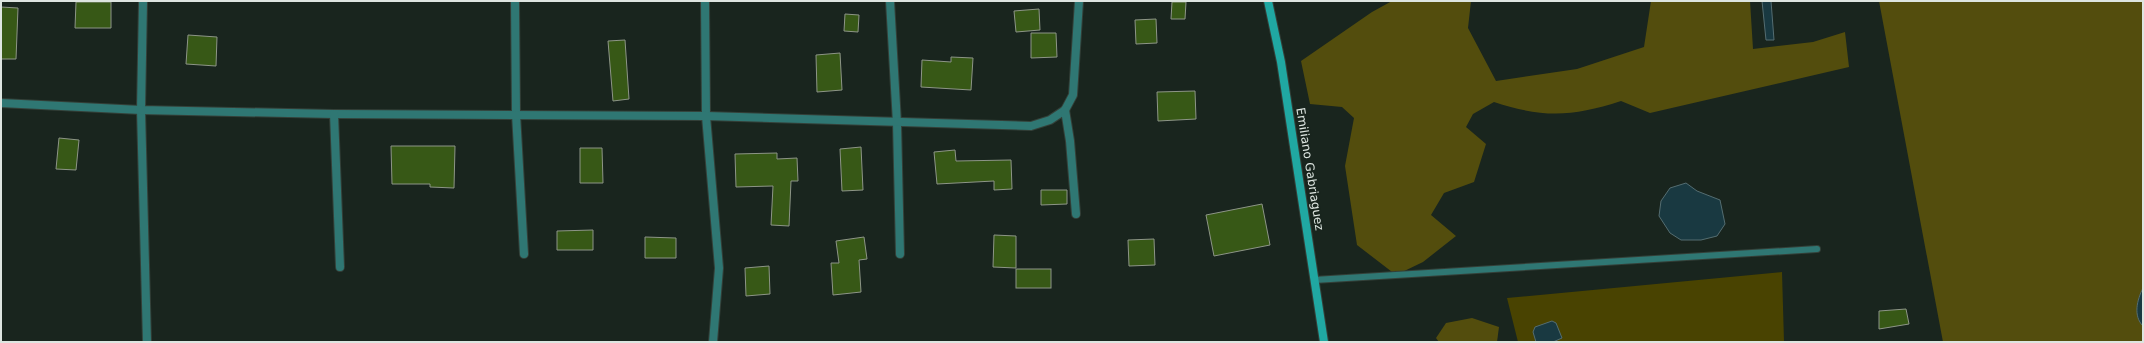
<svg xmlns="http://www.w3.org/2000/svg" width="2144" height="343" viewBox="0 0 2144 343" font-family="'DejaVu Sans',sans-serif">
<rect width="100%" height="100%" fill="#19251e"/>
<!-- green -->
<path fill="#494301" d="M 1782,272 L 1784,342 L 1518,342 L 1507,298 Z"/>
<!-- forest -->
<g fill="#534d0d">
<path d="M 1392,1 L 1471,1 L 1468,28 L 1496,81 L 1577,69 L 1644,47 L 1651,1 L 1750,1 L 1753,49 L 1813,42 L 1845,32 L 1849,67 L 1650,113 L 1621,101 C 1572,117 1543,118 1494,102 L 1473,114 L 1466,127 L 1486,144 L 1474,182 L 1444,193 L 1431,215 L 1456,236 L 1423,262 L 1396,275 L 1357,245 L 1345,166 L 1354,118 L 1342,107 L 1310,104 L 1301,61 L 1372,12 Z"/>
<path d="M 1879,1 L 2143,1 L 2143,342 L 1943,342 Z"/>
<path d="M 1472,318 L 1499,327 L 1497,342 L 1439,342 L 1436,338 L 1446,323 Z"/>
</g>
<!-- water -->
<g fill="#193941" stroke="#546d71">
<path d="M 1762,1 L 1771,1 L 1774,40 L 1766,40 Z"/>
<path d="M 1686,183 L 1697,191 L 1720,200 L 1725,224 L 1717,236 L 1701,240 L 1681,240 L 1670,233 L 1659,216 L 1661,201 L 1670,188 Z"/>
<path d="M 2143,288 L 2143,326 C 2133,316 2137,300 2143,288 Z"/>
<path d="M 1552,321 L 1556,323 L 1562,338 L 1553,342 L 1536,342 L 1533,332 L 1535,327 Z"/>
</g>
<!-- building -->
<g fill="#375816" stroke="#8d9587">
<path d="M 76,2 L 111,2 L 111,28 L 75,28 Z"/>
<path d="M 1172,2 L 1186,2 L 1185,19 L 1171,19 Z"/>
<path d="M 1,7 L 18,8 L 16,59 L 1,59 Z"/>
<path d="M 1039,9 L 1040,30 L 1016,32 L 1014,11 Z"/>
<path d="M 845,14 L 859,15 L 858,32 L 844,31 Z"/>
<path d="M 1156,19 L 1157,43 L 1136,44 L 1135,20 Z"/>
<path d="M 1031,33 L 1056,33 L 1057,57 L 1031,58 Z"/>
<path d="M 188,35 L 217,37 L 216,66 L 186,64 Z"/>
<path d="M 625,40 L 629,99 L 613,101 L 608,41 Z"/>
<path d="M 840,53 L 842,90 L 817,92 L 816,55 Z"/>
<path d="M 951,57 L 973,58 L 971,90 L 921,87 L 922,60 L 951,62 Z"/>
<path d="M 1195,91 L 1196,119 L 1158,121 L 1157,92 Z"/>
<path d="M 59,138 L 79,140 L 76,170 L 56,169 Z"/>
<path d="M 391,146 L 455,146 L 454,188 L 430,187 L 430,184 L 392,184 Z"/>
<path d="M 861,147 L 863,190 L 842,191 L 840,149 Z"/>
<path d="M 580,148 L 602,148 L 603,183 L 580,183 Z"/>
<path d="M 955,150 L 956,161 L 1011,160 L 1012,189 L 994,190 L 994,181 L 937,184 L 934,152 Z"/>
<path d="M 777,153 L 777,159 L 797,158 L 798,181 L 791,181 L 789,226 L 771,225 L 773,186 L 736,187 L 735,154 Z"/>
<path d="M 1041,190 L 1067,190 L 1067,204 L 1041,205 Z"/>
<path d="M 1262,204 L 1270,245 L 1214,256 L 1206,215 Z"/>
<path d="M 593,230 L 593,250 L 557,250 L 557,231 Z"/>
<path d="M 994,235 L 1016,236 L 1016,268 L 993,267 Z"/>
<path d="M 645,237 L 676,238 L 676,258 L 645,258 Z"/>
<path d="M 864,237 L 867,259 L 859,260 L 861,292 L 833,295 L 831,263 L 839,263 L 836,241 Z"/>
<path d="M 1154,239 L 1155,265 L 1129,266 L 1128,240 Z"/>
<path d="M 769,266 L 770,294 L 746,296 L 745,268 Z"/>
<rect x="1016" y="269" width="35" height="19"/>
<path d="M 1906,309 L 1909,324 L 1879,329 L 1879,311 Z"/>
</g>
<g fill="none" stroke-linecap="round" stroke-linejoin="round">
<!-- service casing -->
<g stroke="#344039" stroke-width="8">
<path id="service" d="M 1314,280 L 1817,249"/>
</g>
<!-- minor casing -->
<g stroke="#344039" stroke-width="10">
<g id="minor">
<path d="M 143,1 L 141,110 L 147,342"/>
<path d="M 515,1 L 516,114 L 524,254"/>
<path d="M 705,1 L 706,116 L 719,268 L 713,342"/>
<path d="M 890,1 L 897,123 L 900,254"/>
<path d="M 1,103 L 141,110 L 334,114 L 706,116 L 1031,126 L 1050,120 L 1065,110 L 1073,95 L 1079,1"/>
<path d="M 1065,110 L 1070,141 L 1076,214"/>
<path d="M 334,114 L 340,267"/>
</g>
</g>
<!-- secondary casing -->
<g stroke="#344039" stroke-width="10">
<path id="secondary" d="M 1268,1 L 1281,62 L 1324,342"/>
</g>
<!-- service -->
<use href="#service" stroke="#2f7773" stroke-width="6"/>
<!-- minor -->
<use href="#minor" stroke="#2f7773" stroke-width="8"/>
<!-- secondary -->
<use href="#secondary" stroke="#20a8a2" stroke-width="8"/>
</g>
<g text-anchor="middle" stroke-width="3" stroke-linejoin="round" paint-order="stroke">
<!-- street labels -->
<g font-size="12" fill="#dde5e0" stroke="#19251e">
<text transform="translate(1310 169) rotate(81)" y="4">Emiliano Gabriaguez</text>
</g>
</g>
<!-- border -->
<rect width="2144" height="343" fill="none" stroke="#dde5e0" stroke-width="4"/>
</svg>
